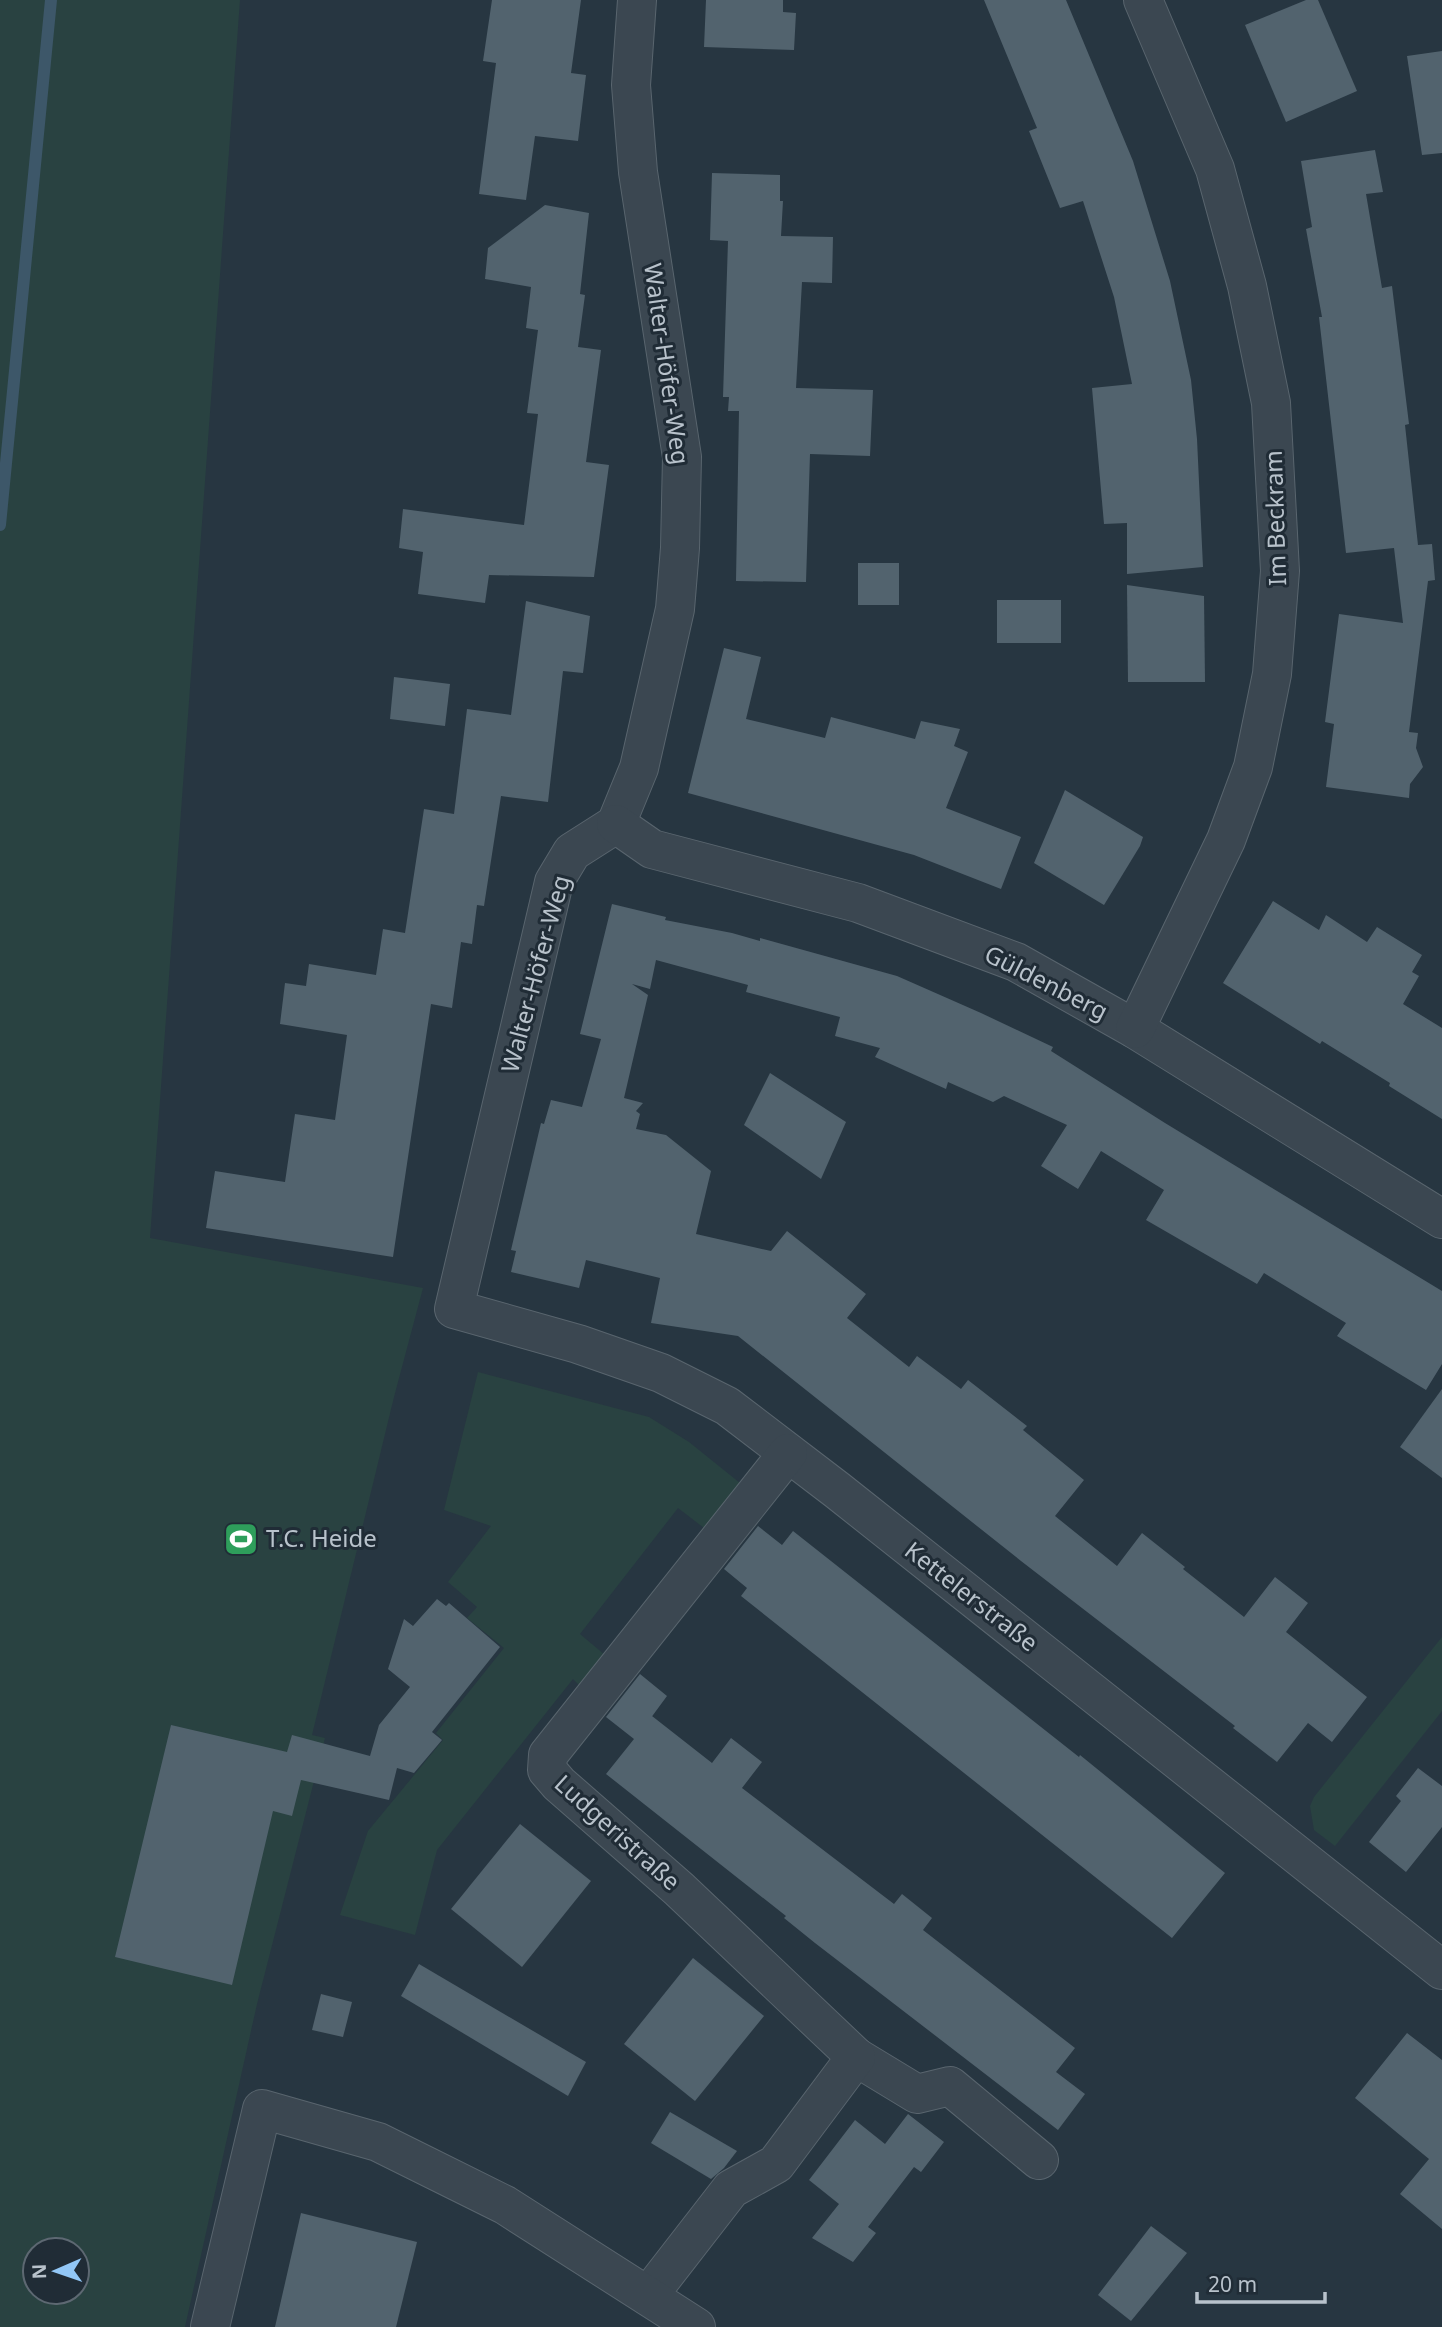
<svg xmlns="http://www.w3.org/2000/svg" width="1442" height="2327" viewBox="0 0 1442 2327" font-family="'Noto Sans',sans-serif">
<rect width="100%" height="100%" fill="#273641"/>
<!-- green -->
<g fill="#294241" fill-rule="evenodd">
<path d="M 0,0 L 240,0 L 150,1238 L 423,1288 L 394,1397 L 312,1735 L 325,1738 L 257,2004 L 185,2327 L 0,2327 ZM 35,2250 L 77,2250 L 77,2292 L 35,2292 Z"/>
<path d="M 478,1372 L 649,1417 L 689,1442 L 740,1483 L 704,1528 L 678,1508 L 580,1634 L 605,1655 L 580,1686 L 573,1679 L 437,1850 L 415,1935 L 340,1915 L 368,1831 L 443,1740 L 436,1733 L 504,1648 L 467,1618 L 477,1607 L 448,1582 L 491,1526 L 444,1510 Z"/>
<path d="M 1442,1637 L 1442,1711 L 1335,1846 L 1314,1830 L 1310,1806 L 1314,1797 Z"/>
</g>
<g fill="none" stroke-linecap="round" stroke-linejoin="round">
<!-- stream -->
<path stroke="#3d5769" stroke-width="12" d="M 0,525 L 51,0"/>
</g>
<!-- building -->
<g fill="#52636e">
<path d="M 492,0 L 581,0 L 571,73 L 586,75 L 578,141 L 535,136 L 526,200 L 479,194 L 496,63 L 483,61 Z"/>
<path d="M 706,0 L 783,0 L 783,12 L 796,13 L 794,50 L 704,47 Z"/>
<path d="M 984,0 L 1066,0 L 1133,161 L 1170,281 L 1191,380 L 1197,439 L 1203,567 L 1127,574 L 1127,523 L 1104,524 L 1092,388 L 1132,384 L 1114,297 L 1083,201 L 1060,208 L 1029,131 L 1037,128 Z"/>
<path d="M 1306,0 L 1318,0 L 1357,91 L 1286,122 L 1245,25 Z"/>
<path d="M 1442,51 L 1442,153 L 1422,155 L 1407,56 Z"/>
<path d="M 1375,150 L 1383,192 L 1366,194 L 1382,288 L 1392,286 L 1409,424 L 1405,425 L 1418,545 L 1432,544 L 1435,580 L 1428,581 L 1409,732 L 1418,733 L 1416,748 L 1423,767 L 1410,784 L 1409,798 L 1326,787 L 1334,724 L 1325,722 L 1339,614 L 1403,623 L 1394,548 L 1346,553 L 1319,317 L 1322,317 L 1306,229 L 1312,227 L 1301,161 Z"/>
<path d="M 712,173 L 780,175 L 780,201 L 783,201 L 781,236 L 833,237 L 832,283 L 802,282 L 796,388 L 873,390 L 870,456 L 810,454 L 806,582 L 736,581 L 739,411 L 728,411 L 729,397 L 723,397 L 728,241 L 710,240 Z"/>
<path d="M 545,205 L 589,213 L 580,294 L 585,295 L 578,347 L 601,350 L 586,462 L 609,465 L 594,577 L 489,575 L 485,603 L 418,594 L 423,552 L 399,548 L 403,509 L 524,525 L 538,414 L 527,413 L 538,330 L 526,328 L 531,287 L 485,279 L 488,248 Z"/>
<rect x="858" y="563" width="41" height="42"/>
<path d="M 1127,585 L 1204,596 L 1205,682 L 1128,682 Z"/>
<rect x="997" y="600" width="64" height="43"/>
<path d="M 526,601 L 590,616 L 583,673 L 563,671 L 548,802 L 501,796 L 484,906 L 477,905 L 472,944 L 461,942 L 452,1008 L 431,1004 L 393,1257 L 206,1228 L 215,1171 L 285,1182 L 295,1114 L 335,1120 L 347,1035 L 280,1024 L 285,983 L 306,986 L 309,964 L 376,975 L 383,929 L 405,933 L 424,809 L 454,814 L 467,709 L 511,715 Z"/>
<path d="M 724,648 L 761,657 L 746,719 L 825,738 L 831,717 L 915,739 L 921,721 L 960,729 L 954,746 L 968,752 L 946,808 L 1021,837 L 1001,889 L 914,855 L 688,793 Z"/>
<path d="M 394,677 L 450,684 L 445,726 L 390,719 Z"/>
<path d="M 1065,790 L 1143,837 L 1140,846 L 1104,905 L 1034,863 Z"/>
<path d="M 1273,901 L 1319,930 L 1326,915 L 1367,942 L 1377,927 L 1422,955 L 1412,972 L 1419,976 L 1403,1004 L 1442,1028 L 1442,1119 L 1389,1086 L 1390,1083 L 1322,1041 L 1320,1044 L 1223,983 Z"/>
<path d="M 612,904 L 666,917 L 665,920 L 732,933 L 760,941 L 760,938 L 897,976 L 981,1013 L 1053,1047 L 1051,1051 L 1165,1123 L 1442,1291 L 1442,1364 L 1426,1390 L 1337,1336 L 1346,1323 L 1264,1273 L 1257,1284 L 1146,1220 L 1164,1190 L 1101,1151 L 1078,1189 L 1041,1166 L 1067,1125 L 1004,1096 L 993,1102 L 948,1082 L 946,1089 L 875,1057 L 880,1048 L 835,1036 L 840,1017 L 746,992 L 748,985 L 656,960 L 650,989 L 632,984 L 648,995 L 624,1098 L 643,1103 L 636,1111 L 640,1114 L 636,1129 L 666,1135 L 711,1171 L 696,1234 L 771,1251 L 787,1231 L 866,1294 L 847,1318 L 909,1367 L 917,1356 L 961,1389 L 968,1380 L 1027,1426 L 1023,1430 L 1084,1480 L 1055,1516 L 1117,1566 L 1142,1533 L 1185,1567 L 1183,1569 L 1244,1617 L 1275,1577 L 1308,1603 L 1286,1632 L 1367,1697 L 1332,1742 L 1308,1723 L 1277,1762 L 1233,1728 L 1235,1726 L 1021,1561 L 738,1336 L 651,1323 L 660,1278 L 586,1260 L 579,1288 L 511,1272 L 516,1251 L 511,1250 L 541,1123 L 544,1124 L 551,1100 L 582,1107 L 601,1039 L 580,1034 Z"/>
<path d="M 770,1073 L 846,1122 L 821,1179 L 744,1125 Z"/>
<path d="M 1442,1389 L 1442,1478 L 1400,1447 Z"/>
<path d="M 758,1526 L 782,1545 L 793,1531 L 1079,1757 L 1080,1755 L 1225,1873 L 1172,1938 L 741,1596 L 747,1588 L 724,1569 Z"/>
<path d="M 437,1599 L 446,1606 L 449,1603 L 500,1647 L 432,1732 L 442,1740 L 414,1773 L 397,1768 L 389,1800 L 301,1780 L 292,1816 L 273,1811 L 232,1985 L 115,1957 L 171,1725 L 287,1752 L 292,1735 L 370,1756 L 379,1725 L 410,1687 L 388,1669 L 404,1619 L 413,1626 Z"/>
<path d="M 640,1674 L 667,1696 L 642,1730 L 652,1716 L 712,1763 L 731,1738 L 762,1762 L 742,1788 L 894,1904 L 902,1894 L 932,1918 L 923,1930 L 1075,2048 L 1056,2072 L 1085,2094 L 1058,2130 L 815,1943 L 784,1918 L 786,1916 L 606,1774 L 634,1739 L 606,1717 Z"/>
<path d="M 1418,1768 L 1442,1786 L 1442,1827 L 1406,1872 L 1369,1842 L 1401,1801 L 1396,1796 Z"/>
<path d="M 520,1824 L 591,1881 L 522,1967 L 451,1909 Z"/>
<path d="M 693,1958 L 764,2016 L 695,2101 L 624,2044 Z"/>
<path d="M 419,1964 L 586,2062 L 568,2096 L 401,1996 Z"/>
<path d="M 321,1994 L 352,2002 L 343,2037 L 312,2030 Z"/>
<path d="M 1407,2033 L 1442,2060 L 1442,2229 L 1400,2194 L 1429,2159 L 1355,2098 Z"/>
<path d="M 670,2112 L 737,2151 L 724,2168 L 711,2179 L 651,2143 Z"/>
<path d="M 908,2114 L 944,2142 L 921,2172 L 914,2167 L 868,2227 L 876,2233 L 853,2262 L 812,2238 L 839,2204 L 809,2180 L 855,2120 L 885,2144 Z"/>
<path d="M 301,2213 L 417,2242 L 396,2327 L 275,2327 Z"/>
<path d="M 1151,2226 L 1187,2253 L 1131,2321 L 1098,2295 Z"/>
</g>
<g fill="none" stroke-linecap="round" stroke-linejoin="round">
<!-- minor casing -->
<g stroke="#59656e" stroke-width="40">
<g id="minor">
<path d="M 637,0 L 631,85 L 638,172 L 682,457 L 680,548 L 675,609 L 639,768 L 616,824 L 572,852 L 554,882 L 454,1309 L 578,1344 L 661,1373 L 727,1406 L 837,1490 L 1442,1970"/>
<path d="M 616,824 L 652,849 L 858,903 L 1016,962 L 1135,1029 L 1442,1219"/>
<path d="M 1135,1029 L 1226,840 L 1253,767 L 1272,674 L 1280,571 L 1271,403 L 1247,286 L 1215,169 L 1143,0"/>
<path d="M 856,2057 L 917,2094 L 950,2086 L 1039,2160"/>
<path d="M 648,2296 L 731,2189 L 776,2164 L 856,2057 L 679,1889 L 559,1784 L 547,1770 L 548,1755 L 788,1453"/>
<path d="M 210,2327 L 262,2109 L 378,2142 L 505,2205 L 696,2327"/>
</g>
</g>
<!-- minor -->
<use href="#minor" stroke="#3b4751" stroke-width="38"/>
</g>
<!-- icons -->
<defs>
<g id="stadium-square" transform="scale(1.75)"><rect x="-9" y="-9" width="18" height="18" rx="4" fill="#2e9e5b" stroke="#202c36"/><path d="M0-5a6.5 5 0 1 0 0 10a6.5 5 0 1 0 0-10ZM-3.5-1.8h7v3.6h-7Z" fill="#fff"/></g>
</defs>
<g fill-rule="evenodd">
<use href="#stadium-square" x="241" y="1539"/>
</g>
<g text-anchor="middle" stroke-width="6" stroke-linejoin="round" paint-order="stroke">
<!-- street labels -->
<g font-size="24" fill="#b8c2cb" stroke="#202c36">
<text transform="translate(666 364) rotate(82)" y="8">Walter-Höfer-Weg</text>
<text transform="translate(1276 518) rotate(-92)" y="8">Im Beckram</text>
<text transform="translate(536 974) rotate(-75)" y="8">Walter-Höfer-Weg</text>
<text transform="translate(1046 983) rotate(27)" y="8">Güldenberg</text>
<text transform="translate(971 1597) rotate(38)" y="8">Kettelerstraße</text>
<text transform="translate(617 1833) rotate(42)" y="8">Ludgeristraße</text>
</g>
<!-- poi labels -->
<g font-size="24" fill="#b8c2cb" stroke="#202c36" text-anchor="start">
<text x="266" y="1547">T.C. Heide</text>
</g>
</g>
<!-- north arrow -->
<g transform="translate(56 2271) rotate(268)"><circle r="33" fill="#202c36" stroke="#5d6872" stroke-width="2"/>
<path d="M0-5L12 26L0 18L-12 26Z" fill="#92c7f6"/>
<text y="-10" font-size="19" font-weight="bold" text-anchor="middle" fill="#b8c2cb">N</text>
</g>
<!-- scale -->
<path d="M1197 2292v10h128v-10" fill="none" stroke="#b8c2cb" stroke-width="3.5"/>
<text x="1208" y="2292" font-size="21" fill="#b8c2cb" stroke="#202c36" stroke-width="5" paint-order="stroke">20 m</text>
</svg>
